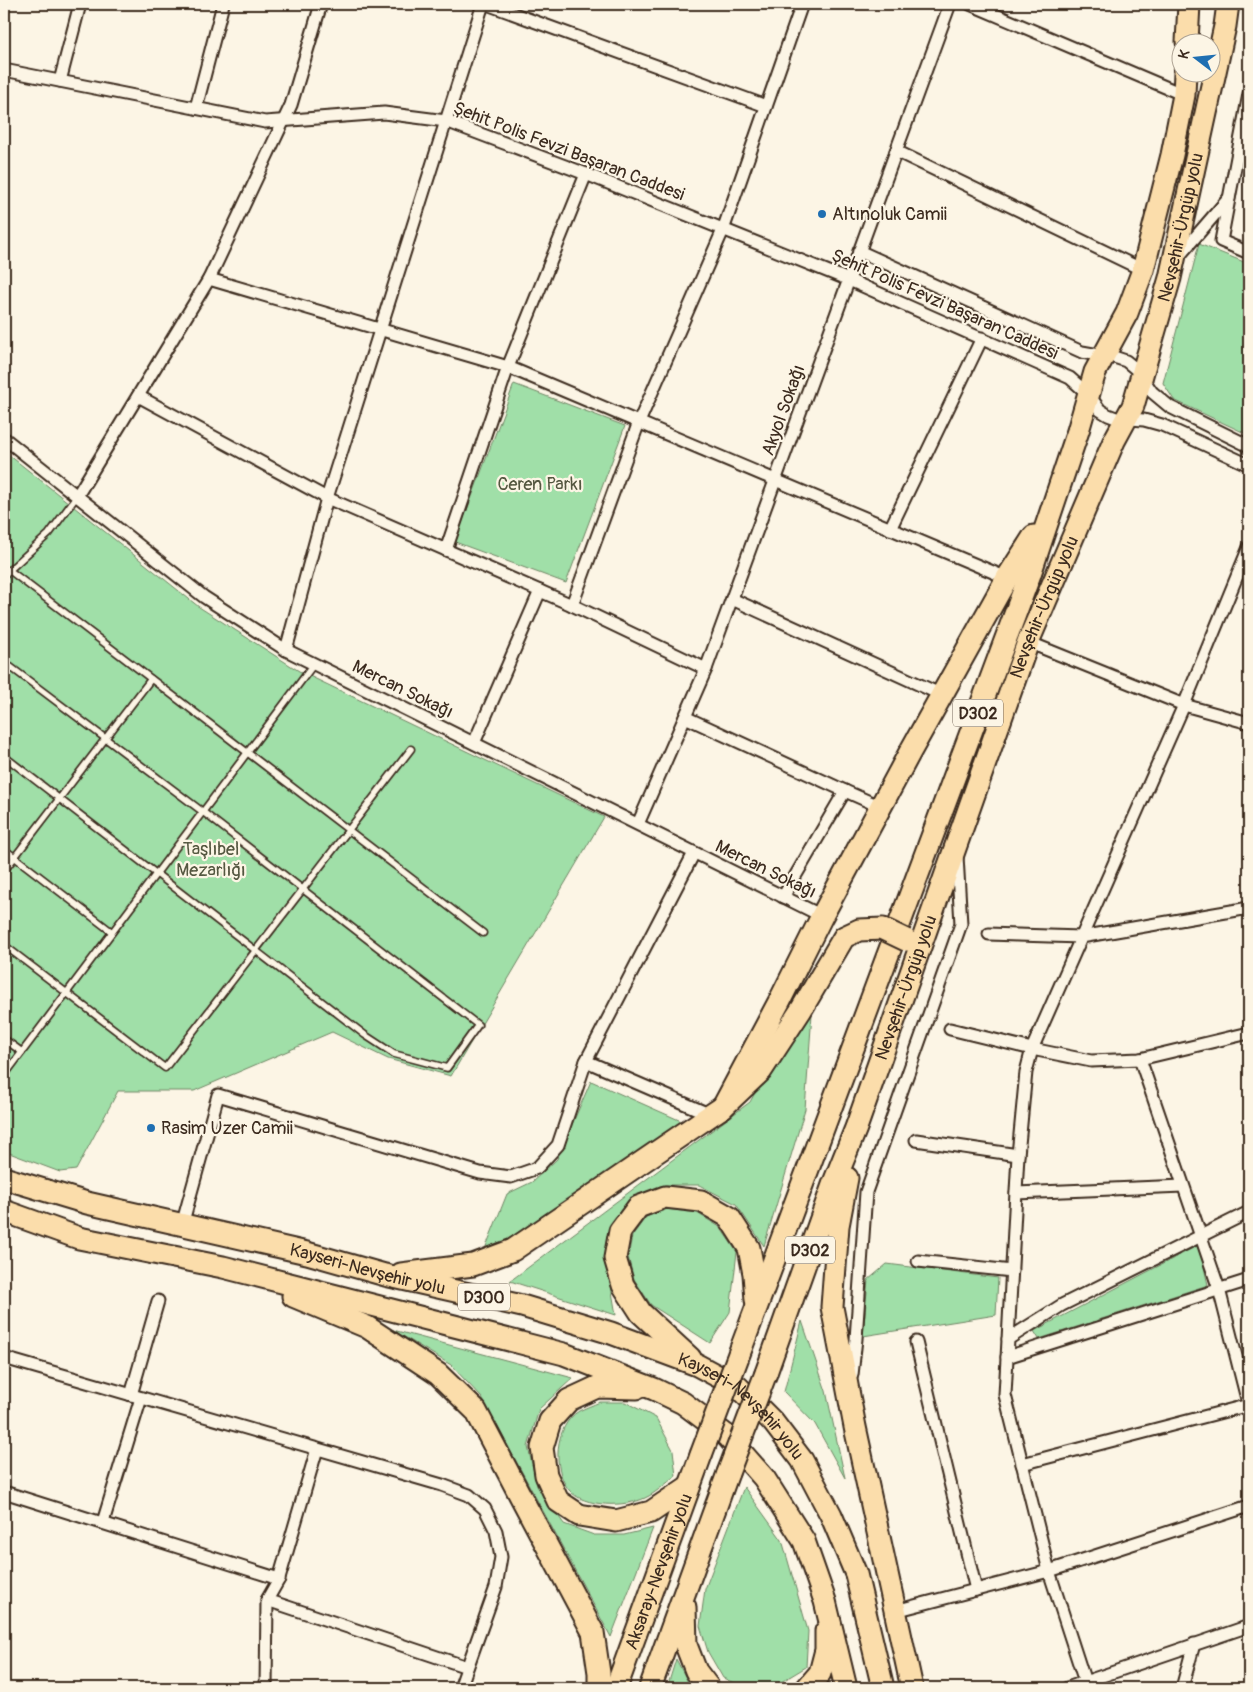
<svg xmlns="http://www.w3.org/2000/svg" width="1253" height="1692" viewBox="0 0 1253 1692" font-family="Pangolin,sans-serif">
<rect width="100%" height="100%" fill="#fcf5e5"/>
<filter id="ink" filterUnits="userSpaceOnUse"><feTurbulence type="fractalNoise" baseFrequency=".02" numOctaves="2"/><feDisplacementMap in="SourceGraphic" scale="10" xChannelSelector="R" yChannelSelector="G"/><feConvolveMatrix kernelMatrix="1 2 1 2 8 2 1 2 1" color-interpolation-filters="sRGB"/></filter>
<g filter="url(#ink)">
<!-- green -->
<g fill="#a0dfa8" stroke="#6e8463">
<path d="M 1199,244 L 1249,264 L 1249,435 L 1174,400 L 1163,383 Z"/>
<path d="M 514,384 L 625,426 L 566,583 L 455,542 Z"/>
<path d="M 4,451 L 199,607 L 299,671 L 604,817 L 451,1076 L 388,1059 L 332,1032 L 194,1091 L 118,1091 L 76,1170 L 60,1172 L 4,1151 Z"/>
<path d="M 800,1011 L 812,1014 L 805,1109 L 764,1246 L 736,1204 L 699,1185 L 664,1185 L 639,1197 L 608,1253 L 611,1286 L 616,1315 L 510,1281 L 750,1102 Z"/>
<path d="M 591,1081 L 688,1124 L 511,1247 L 483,1254 L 507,1194 L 532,1182 L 557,1159 Z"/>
<path d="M 666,1209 L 697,1213 L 720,1227 L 737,1252 L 730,1312 L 710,1343 L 651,1305 L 634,1279 L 628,1257 L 632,1236 L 646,1217 Z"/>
<path d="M 1199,1245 L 1208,1285 L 1039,1339 L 1034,1331 Z"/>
<path d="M 887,1264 L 998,1278 L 996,1315 L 863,1336 L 868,1280 Z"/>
<path d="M 802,1321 L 826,1391 L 845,1478 L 815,1424 L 784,1392 Z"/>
<path d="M 393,1330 L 573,1378 L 539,1409 L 528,1447 L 537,1486 L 564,1524 L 594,1535 L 624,1535 L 653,1528 L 611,1637 L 482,1398 L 451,1365 Z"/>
<path d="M 600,1402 L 625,1402 L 656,1418 L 673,1450 L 676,1476 C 666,1483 656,1493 645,1498 C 626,1507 584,1508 569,1490 C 552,1469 554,1426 579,1411 C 585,1408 593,1405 600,1402 Z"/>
<path d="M 744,1487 L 782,1540 L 808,1631 L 806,1667 L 771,1688 L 745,1688 L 723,1678 L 708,1652 L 700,1626 L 705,1589 Z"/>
<path d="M 676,1659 L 691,1688 L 667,1688 Z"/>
</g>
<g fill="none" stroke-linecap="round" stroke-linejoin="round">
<!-- lane casing -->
<g stroke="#3b2a1e" stroke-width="9">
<g id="lane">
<path d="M 9,570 L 483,933"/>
<path d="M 4,575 L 49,534 L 77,496"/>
<path d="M 4,662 L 203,812 L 478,1025 L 447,1068 L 394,1054 L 365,1035 L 4,756"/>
<path d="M 4,849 L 112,932"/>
<path d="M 4,871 L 151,679"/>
<path d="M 4,945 L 165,1068 L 411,749"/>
<path d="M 4,1039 L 22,1052"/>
<path d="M 4,1076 L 314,664"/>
</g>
</g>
<!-- street casing -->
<g stroke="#3b2a1e" stroke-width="15">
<g id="street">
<path d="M 487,4 L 766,106"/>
<path d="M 970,4 L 1184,95"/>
<path d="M 4,70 L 265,122 L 384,113 L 446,121 L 586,174 L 849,280 L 1070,378 L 1088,394 L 1100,410 L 1108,415 L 1116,418 L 1144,420 L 1162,425 L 1249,465"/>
<path d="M 60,81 L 80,4"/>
<path d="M 1249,94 L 1221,241 L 1249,253"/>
<path d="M 196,108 L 223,4"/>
<path d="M 896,151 L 1143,270"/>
<path d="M 859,251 L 1082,352 L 1104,356 L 1111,356 L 1126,361 L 1137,370 L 1152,392 L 1170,407 L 1249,446"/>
<path d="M 1179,256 L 1229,198"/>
<path d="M 209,279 L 508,367 L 1007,578"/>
<path d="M 138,396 L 327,498 L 572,605 L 706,669"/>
<path d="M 4,438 L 204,597 L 286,650 L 822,916"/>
<path d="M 77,496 L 209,279 L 291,105 L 321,4"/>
<path d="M 890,529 L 982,338"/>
<path d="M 446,550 L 508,367 L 586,174"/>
<path d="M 732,599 L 942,695"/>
<path d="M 572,605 L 639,422 L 723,230 L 802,4"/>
<path d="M 1028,642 L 1184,705 L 1249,723"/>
<path d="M 286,650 L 327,498 L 483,4"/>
<path d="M 685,717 L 845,791 L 783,897"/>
<path d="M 474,743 L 540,591"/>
<path d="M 845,791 L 881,807"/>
<path d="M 638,824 L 706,669 L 950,4"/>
<path d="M 989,934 L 1081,937 L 1249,908"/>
<path d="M 950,1029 L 1032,1049 L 1091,1061 L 1140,1059 L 1249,1033"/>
<path d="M 1140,1059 L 1219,1289 L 1249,1407"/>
<path d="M 586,1061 L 711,1115"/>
<path d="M 916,1140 L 1018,1155"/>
<path d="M 1016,1193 L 1183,1186"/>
<path d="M 182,1225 L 218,1095 L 480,1173 L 511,1177 L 537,1168 L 558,1145 L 586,1061 L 694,853"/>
<path d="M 918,1261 L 1012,1271"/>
<path d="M 1008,1339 L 1062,1305 L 1249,1212"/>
<path d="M 916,1342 L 976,1590"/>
<path d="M 1007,1357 L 1249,1280"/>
<path d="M 4,1358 L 442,1485 L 469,1495 L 485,1509 L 496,1531 L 501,1557 L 496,1587 L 460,1688"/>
<path d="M 852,1375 L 856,1339 L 866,1192 L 961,924 L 957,856"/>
<path d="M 131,1395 L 158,1301"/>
<path d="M 1022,1464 L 1249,1405"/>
<path d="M 4,1492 L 279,1579"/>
<path d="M 103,1522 L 141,1398"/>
<path d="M 267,1600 L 467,1667"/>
<path d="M 895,1611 L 1049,1571 L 1249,1506"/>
<path d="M 1085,1682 L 1049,1571 L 1005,1395 L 1018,1155 L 1026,1072 L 1032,1049 L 1184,705 L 1249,547"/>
<path d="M 266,1688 L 267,1600 L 279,1579 L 317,1449"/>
<path d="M 1067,1688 L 1249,1626"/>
<path d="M 1182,1688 L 1194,1644"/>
</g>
</g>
<!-- highway casing -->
<g stroke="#3b2a1e" stroke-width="25">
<g id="highway">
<path d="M 1187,42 L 1189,4"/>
<path d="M 723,1107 L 780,1000 L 822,916 L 910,752 L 1007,578 L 1034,536"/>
<path id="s1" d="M 4,1178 L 87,1203 L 307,1253 L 385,1275 L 522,1306 L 611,1333 L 697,1365 L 738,1387 L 773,1422 L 802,1460 L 831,1515 L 856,1574 L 883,1688"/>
<path d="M 847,1178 L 838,1226 L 832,1307 L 855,1427 L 912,1688"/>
<path d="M 4,1211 L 79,1238 L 223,1267 L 564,1354 L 654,1389 L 683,1403 L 727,1436 L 764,1478 L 804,1541 L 825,1601 L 846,1688"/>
<path d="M 401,1274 L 473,1265 L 513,1250 L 711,1115 L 723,1107 L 761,1071 L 801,1010 L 844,937 L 859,930 L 883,929"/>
<path d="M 293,1296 L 367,1327 L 438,1374 L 476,1411 L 522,1499 L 593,1632 L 599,1673 L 599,1688"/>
<path d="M 742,1346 L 1030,574 L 1078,431 L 1095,372 L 1127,313 L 1143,270 L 1172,155 L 1184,95 L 1185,72"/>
<path d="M 690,1358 L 641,1313 L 623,1285 L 615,1258 L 620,1231 L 638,1207 L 665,1197 L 701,1201 L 729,1217 L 749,1248 L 754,1274 L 756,1300"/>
<path id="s2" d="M 766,1373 L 833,1185 L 856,1128 L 1028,642 L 1114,441 L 1133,406 L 1170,278 L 1225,26 L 1228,4"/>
<path d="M 637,1388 L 597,1387 L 569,1400 L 550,1421 L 542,1448 L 546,1475 L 558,1501 L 579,1515 L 616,1521 L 651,1512 L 688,1487"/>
<path d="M 685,1607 L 686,1645 L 696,1671 L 709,1688"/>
<path id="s3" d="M 616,1688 L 701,1455"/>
<path d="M 650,1688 L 728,1473"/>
<path d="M 807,1688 L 820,1673 L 826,1650 L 826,1631"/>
</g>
</g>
<!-- lane -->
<use href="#lane" stroke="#fcf5e5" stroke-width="5.5"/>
<!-- street -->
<use href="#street" stroke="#fcf5e5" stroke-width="11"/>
<!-- highway -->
<use href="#highway" stroke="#fbddab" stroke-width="21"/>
<!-- highway-bridge casing -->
<g stroke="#3b2a1e" stroke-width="25" stroke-linecap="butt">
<g id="highway-bridge">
<path d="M 883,929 L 906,940"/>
<path d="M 701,1455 L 742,1346"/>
<path d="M 728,1473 L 766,1373"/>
</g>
</g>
<!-- highway-bridge -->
<use href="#highway-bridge" stroke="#fbddab" stroke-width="21"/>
</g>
</g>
<!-- markers -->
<g fill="#1f6fb2" stroke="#fcf5e5" stroke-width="2">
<circle cx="822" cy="214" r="5"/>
<circle cx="151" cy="1128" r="5"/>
</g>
<g text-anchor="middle" stroke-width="4.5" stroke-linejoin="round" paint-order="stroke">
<!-- shield labels -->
<g fill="#fcf5e5" stroke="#75675a" stroke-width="1">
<rect x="953" y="699.5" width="50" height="27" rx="4"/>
<rect x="785" y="1236.5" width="50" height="27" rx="4"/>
<rect x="458" y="1283.5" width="52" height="27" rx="4"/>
</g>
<g font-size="16" font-weight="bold" fill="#3b2a1e">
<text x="978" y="719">D302</text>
<text x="810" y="1256">D302</text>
<text x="484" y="1303">D300</text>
</g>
<!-- street labels -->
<g font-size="18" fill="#3b2a1e" stroke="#fcf5e5">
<text transform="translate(569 151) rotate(21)" y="6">Şehit Polis Fevzi Başaran Caddesi</text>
<text dy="6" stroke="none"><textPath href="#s2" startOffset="1220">Nevşehir-Ürgüp yolu</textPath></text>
<text transform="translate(945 304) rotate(24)" y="6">Şehit Polis Fevzi Başaran Caddesi</text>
<text transform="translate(783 410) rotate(-70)" y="6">Akyol Sokağı</text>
<text dy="6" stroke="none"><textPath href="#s2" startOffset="815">Nevşehir-Ürgüp yolu</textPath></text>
<text transform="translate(403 689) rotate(26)" y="6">Mercan Sokağı</text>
<text transform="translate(766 869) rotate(26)" y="6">Mercan Sokağı</text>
<text dy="6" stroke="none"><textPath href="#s2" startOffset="410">Nevşehir-Ürgüp yolu</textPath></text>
<text dy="6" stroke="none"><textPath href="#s1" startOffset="375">Kayseri-Nevşehir yolu</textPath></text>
<text dy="6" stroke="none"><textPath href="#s1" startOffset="779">Kayseri-Nevşehir yolu</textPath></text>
<text dy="6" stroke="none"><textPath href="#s3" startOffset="124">Aksaray-Nevşehir yolu</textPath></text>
</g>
<!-- poi labels -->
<g font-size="18" fill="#3b2a1e" stroke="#fcf5e5" text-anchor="start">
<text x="832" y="220">Altınoluk Camii</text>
<text x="161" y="1134">Rasim Uzer Camii</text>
</g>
<!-- park labels -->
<g font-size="18" fill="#545740" stroke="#fcf5e5">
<text x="540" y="490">Ceren Parkı</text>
<text x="211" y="855">Taşlıbel<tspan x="211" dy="21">Mezarlığı</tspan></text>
</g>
</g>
<!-- margin -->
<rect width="1253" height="1692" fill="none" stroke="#fcf5e5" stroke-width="20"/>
<rect x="10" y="10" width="1233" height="1672" fill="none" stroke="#3b2a1e" stroke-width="2" filter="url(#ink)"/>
<!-- north arrow -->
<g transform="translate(1196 58) rotate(286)"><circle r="24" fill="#fcf5e5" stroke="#afa495"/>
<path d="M0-4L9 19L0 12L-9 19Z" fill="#1f6fb2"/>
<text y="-8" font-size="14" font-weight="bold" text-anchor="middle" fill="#3b2a1e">K</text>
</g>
</svg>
